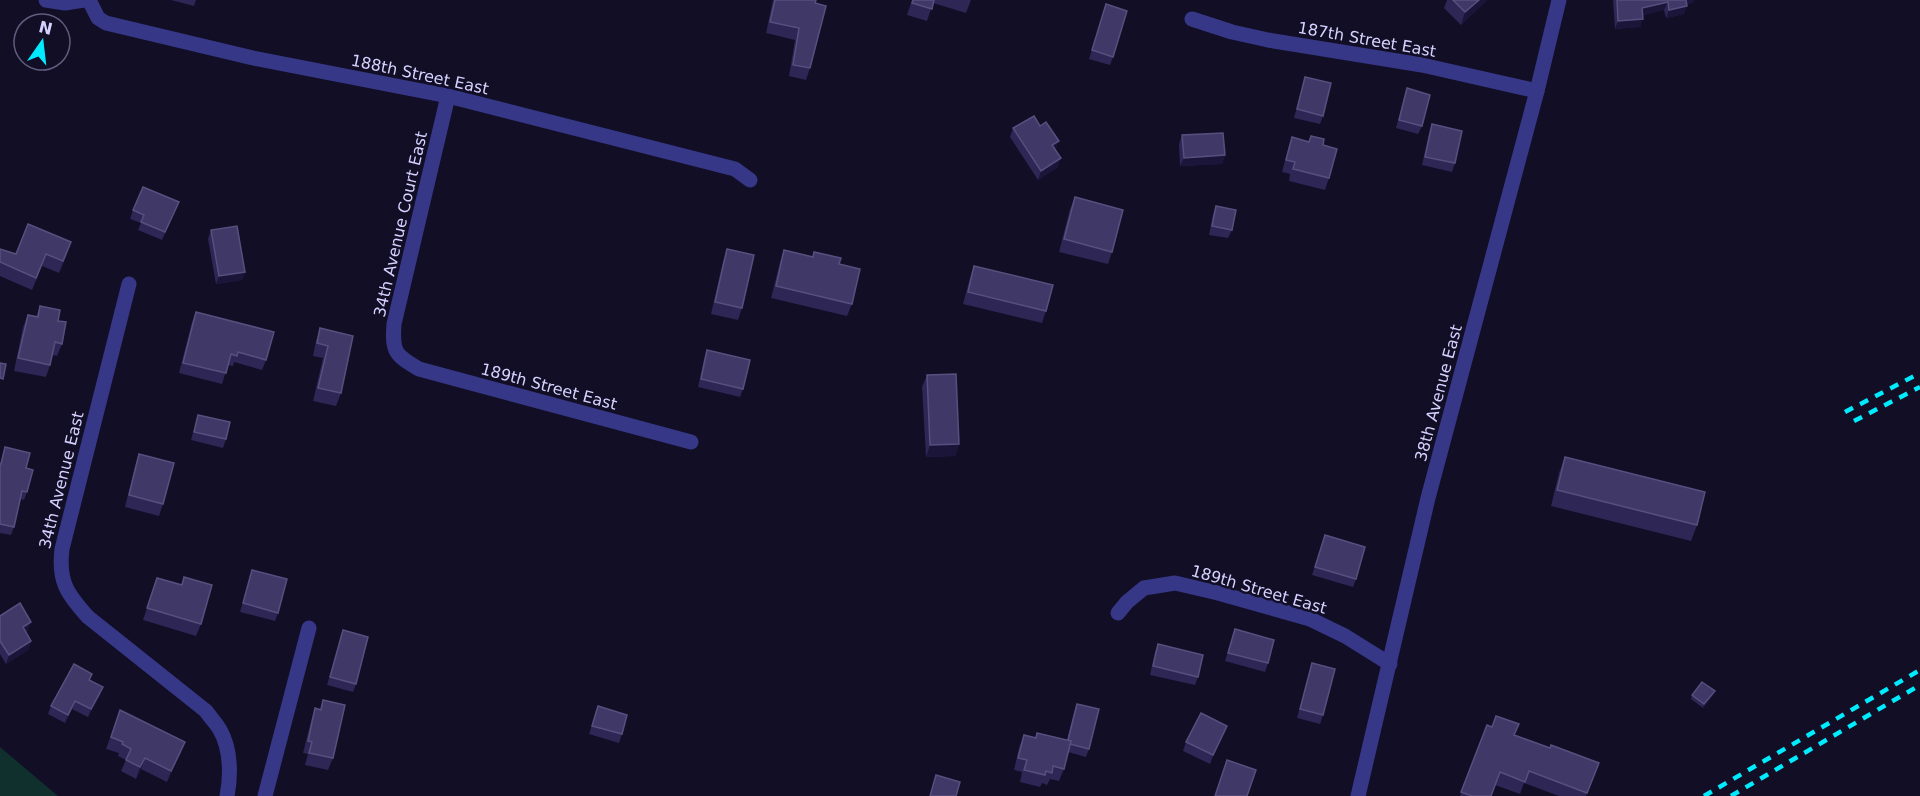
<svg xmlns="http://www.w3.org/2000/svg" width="1920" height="796" viewBox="0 0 1920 796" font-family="'DejaVu Sans',sans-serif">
<rect width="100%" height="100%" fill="#110e26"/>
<!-- green -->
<path fill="#10302e" d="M 0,747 L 58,796 L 0,796 Z"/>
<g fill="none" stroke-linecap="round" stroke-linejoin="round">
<!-- minor -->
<g stroke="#373787" stroke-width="15">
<path d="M 46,0 L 65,3 L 84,0"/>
<path d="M 89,0 L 98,18 L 106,23 L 253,58 L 448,96 L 735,169 L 750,180"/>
<path d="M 1192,19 L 1232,32 L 1268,40 L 1422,65 L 1537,91"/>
<path d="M 448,96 L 394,324 C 392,352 395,355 419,369 L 691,442"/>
<path d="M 129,284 L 62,549 C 58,581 67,594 88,617 L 206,711 C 210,717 217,724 220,730 C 231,749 231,776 227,796"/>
<path d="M 1118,613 L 1127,602 L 1144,588 L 1175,583 L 1218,593 L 1310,619 L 1345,636 L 1390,664"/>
<path d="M 265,796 L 309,628"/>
</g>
<!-- tertiary -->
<path stroke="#373787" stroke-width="15" d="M 1358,796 L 1428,498 L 1537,91 L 1559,0"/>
<!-- rail -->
<g stroke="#00ebfd" stroke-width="4.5" stroke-dasharray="9 8" stroke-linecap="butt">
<path d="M 1845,412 L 1920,373"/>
<path d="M 1854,421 L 1920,387"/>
<path d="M 1704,796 L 1920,670"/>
<path d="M 1731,796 L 1920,685"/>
</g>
</g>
<!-- wall -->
<g fill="#2e2655">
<path d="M 171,0 L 196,0 L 194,6 Z"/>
<path d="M 773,0 L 816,0 L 810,68 L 806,80 L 789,76 L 795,40 L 766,33 Z"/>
<path d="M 912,0 L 971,0 L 966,13 L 933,3 L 927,21 L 907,15 Z"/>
<path d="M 1447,0 L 1487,0 L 1461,25 L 1444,8 Z"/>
<path d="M 1613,0 L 1694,0 L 1693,3 L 1686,4 L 1684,14 L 1666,18 L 1664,10 L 1643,15 L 1640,27 L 1615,29 Z"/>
<path d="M 1106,4 L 1113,57 L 1110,65 L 1089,59 Z"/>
<path d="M 1305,77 L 1323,116 L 1320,124 L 1294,118 Z"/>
<path d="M 1407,88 L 1422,126 L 1418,134 L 1396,128 Z"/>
<path d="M 1432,124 L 1455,163 L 1452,172 L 1422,165 L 1429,133 Z"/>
<path d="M 1013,128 L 1055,149 L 1058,167 L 1038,180 L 1010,137 Z"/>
<path d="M 1182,135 L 1225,155 L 1222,164 L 1180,166 L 1179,144 Z"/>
<path d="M 1311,136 L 1323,145 L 1329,178 L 1325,190 L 1289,181 L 1290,174 L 1282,172 L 1288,149 L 1292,137 L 1309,142 Z"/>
<path d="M 1075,197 L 1112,252 L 1108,264 L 1059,252 L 1070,209 Z"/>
<path d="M 179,202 L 162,240 L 138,230 L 141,223 L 130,219 L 133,210 Z"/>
<path d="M 1216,206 L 1232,230 L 1228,238 L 1209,235 L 1213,214 Z"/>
<path d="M 211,230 L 245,272 L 242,280 L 216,284 L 208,239 Z"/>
<path d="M 0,249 L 16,254 L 67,254 L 59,273 L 42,266 L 32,290 L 0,276 Z"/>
<path d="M 727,249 L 742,308 L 738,320 L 711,314 L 723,261 Z"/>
<path d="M 784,250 L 812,257 L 814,252 L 839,264 L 852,304 L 847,316 L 771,298 L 780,262 Z"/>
<path d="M 974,266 L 1046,311 L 1042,323 L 963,304 L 970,278 Z"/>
<path d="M 40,306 L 62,344 L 57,356 L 52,355 L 50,365 L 46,377 L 14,371 L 23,327 L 28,315 L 36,317 Z"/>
<path d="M 196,312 L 266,360 L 262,370 L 234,362 L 233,366 L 228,365 L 222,384 L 179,373 L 192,322 Z"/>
<path d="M 320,328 L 353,336 L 341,393 L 336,406 L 313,401 L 323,358 L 313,356 L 316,341 Z"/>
<path d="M 707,350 L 743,389 L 740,397 L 698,387 L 704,359 Z"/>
<path d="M 927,375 L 959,444 L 955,456 L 926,457 L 922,387 Z"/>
<path d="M 198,415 L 226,439 L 223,448 L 191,440 Z"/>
<path d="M 5,447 L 26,468 L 27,492 L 24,500 L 20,499 L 14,527 L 11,535 L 0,533 L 0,464 Z"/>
<path d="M 139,454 L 163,504 L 159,516 L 125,507 L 135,466 Z"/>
<path d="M 1565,457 L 1697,525 L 1691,541 L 1551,506 L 1559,473 Z"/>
<path d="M 1325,535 L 1356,579 L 1353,587 L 1312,575 Z"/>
<path d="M 252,570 L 278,613 L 275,621 L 240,612 Z"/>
<path d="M 184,577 L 201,624 L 196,636 L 143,620 L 157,578 L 181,585 Z"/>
<path d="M 0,616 L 28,630 L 26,632 L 31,641 L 28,650 L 6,664 L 0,654 Z"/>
<path d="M 1235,629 L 1268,663 L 1265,672 L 1225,661 Z"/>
<path d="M 343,630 L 356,684 L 353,692 L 327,685 Z"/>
<path d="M 1158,644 L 1198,677 L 1195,685 L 1150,675 L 1155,652 Z"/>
<path d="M 1312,663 L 1323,715 L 1320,724 L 1297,718 Z"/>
<path d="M 92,674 L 90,680 L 103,687 L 100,695 L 88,717 L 72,709 L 65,723 L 48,714 L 51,706 Z"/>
<path d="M 1692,695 L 1713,695 L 1703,708 L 1691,699 Z"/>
<path d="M 323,700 L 333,758 L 328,770 L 305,765 L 308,754 L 303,753 L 311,721 L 315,708 L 320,709 Z"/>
<path d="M 1077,704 L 1089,749 L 1086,757 L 1068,752 L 1064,769 L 1059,781 L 1050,779 L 1047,785 L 1042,783 L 1040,787 L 1020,782 L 1022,772 L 1014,770 L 1019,748 L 1024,735 L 1035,738 L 1037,733 L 1067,740 L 1074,712 Z"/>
<path d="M 598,706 L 622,734 L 619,743 L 589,734 Z"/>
<path d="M 120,710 L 181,753 L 167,782 L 141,769 L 136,779 L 121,771 L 126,760 L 118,756 L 119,753 L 106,749 Z"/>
<path d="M 1487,725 L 1550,748 L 1599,763 L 1586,796 L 1559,796 L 1524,783 L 1520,794 L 1495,785 L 1491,796 L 1460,796 Z"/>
<path d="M 1227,726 L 1210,764 L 1183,751 L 1186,742 Z"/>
</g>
<!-- shaded-wall -->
<g fill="#1b153a">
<path d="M 1479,0 L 1487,0 L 1461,25 L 1465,12 Z"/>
<path d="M 1684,0 L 1694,0 L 1693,3 L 1682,6 Z"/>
<path d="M 1668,2 L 1664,10 L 1639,16 L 1642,8 Z"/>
<path d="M 1687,6 L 1684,14 L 1666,18 L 1669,10 Z"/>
<path d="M 1643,19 L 1640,27 L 1615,29 L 1618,21 Z"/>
<path d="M 1059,141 L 1056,149 L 1052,145 Z"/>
<path d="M 1225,155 L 1222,164 L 1180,166 L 1184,158 Z"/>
<path d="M 1061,158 L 1058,167 L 1038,180 L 1041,171 Z"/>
<path d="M 245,272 L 242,280 L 216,284 L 219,276 Z"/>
<path d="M 959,444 L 955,456 L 926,457 L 930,445 Z"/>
<path d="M 31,622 L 28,630 L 20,635 L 23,627 Z"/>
<path d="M 31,641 L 28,650 L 6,664 L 9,655 Z"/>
<path d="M 103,687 L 100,695 L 88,717 L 91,709 Z"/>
<path d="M 1715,691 L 1713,695 L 1703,708 L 1704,704 Z"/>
<path d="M 75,701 L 72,709 L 65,723 L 68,715 Z"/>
<path d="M 1227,726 L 1224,734 L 1210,764 L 1213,755 Z"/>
<path d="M 185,742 L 181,753 L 167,782 L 171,771 Z"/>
<path d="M 145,758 L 141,769 L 136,779 L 140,767 Z"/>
</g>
<!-- building -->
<g fill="#403867" stroke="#57507f" stroke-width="1.5">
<path d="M 775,0 L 816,0 L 815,3 L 826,6 L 810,68 L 793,65 L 799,28 L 770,22 Z"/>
<path d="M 913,0 L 934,0 L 932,9 L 912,3 Z"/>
<path d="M 1453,0 L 1479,0 L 1465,12 Z"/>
<path d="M 1617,0 L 1686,0 L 1687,6 L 1669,10 L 1668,2 L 1642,8 L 1643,19 L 1618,21 Z"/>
<path d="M 1106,4 L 1127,11 L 1113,57 L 1092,50 Z"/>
<path d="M 1305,77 L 1331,83 L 1323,116 L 1297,109 Z"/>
<path d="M 1407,88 L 1430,95 L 1422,126 L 1399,120 Z"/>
<path d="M 1034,116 L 1040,126 L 1046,122 L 1059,141 L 1052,145 L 1061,158 L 1041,171 L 1013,128 Z"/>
<path d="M 1432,124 L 1462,131 L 1455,163 L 1425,157 Z"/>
<path d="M 1223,133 L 1225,155 L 1184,158 L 1182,135 Z"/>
<path d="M 1311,136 L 1324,139 L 1323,145 L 1337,149 L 1329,178 L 1293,169 L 1295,162 L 1286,160 L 1292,137 L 1309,142 Z"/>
<path d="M 143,187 L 179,202 L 165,232 L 141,222 L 144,215 L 133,210 Z"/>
<path d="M 1075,197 L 1123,210 L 1112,252 L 1064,239 Z"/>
<path d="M 1216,206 L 1236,210 L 1232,230 L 1212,226 Z"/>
<path d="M 28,224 L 71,242 L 63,261 L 46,254 L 36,278 L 0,262 L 0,249 L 16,254 Z"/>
<path d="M 237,226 L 245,272 L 219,276 L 211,230 Z"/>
<path d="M 727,249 L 754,255 L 742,308 L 715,302 Z"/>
<path d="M 784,250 L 813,257 L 814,252 L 841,258 L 839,264 L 860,269 L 852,304 L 776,286 Z"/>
<path d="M 974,266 L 1053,285 L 1046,311 L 968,292 Z"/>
<path d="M 40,306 L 60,310 L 58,321 L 66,322 L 62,344 L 55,342 L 50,365 L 18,358 L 28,315 L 38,317 Z"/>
<path d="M 196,312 L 274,332 L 266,360 L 238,352 L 237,356 L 231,354 L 226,373 L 183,363 Z"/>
<path d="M 320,328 L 353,336 L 341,393 L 318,388 L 328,346 L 317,343 Z"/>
<path d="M 707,350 L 750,360 L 743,389 L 701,379 Z"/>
<path d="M 0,363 L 6,364 L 3,379 L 0,378 Z"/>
<path d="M 956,374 L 959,444 L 930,445 L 927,375 Z"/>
<path d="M 198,415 L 230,422 L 226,439 L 194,432 Z"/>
<path d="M 5,447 L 30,453 L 26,468 L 33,470 L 27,492 L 22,491 L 14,527 L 0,524 L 0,464 L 1,464 Z"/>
<path d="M 139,454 L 174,463 L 163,504 L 129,495 Z"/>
<path d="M 1565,457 L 1705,492 L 1697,525 L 1557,490 Z"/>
<path d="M 1325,535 L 1365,547 L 1356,579 L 1315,567 Z"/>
<path d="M 252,570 L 287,579 L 278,613 L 243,603 Z"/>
<path d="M 184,577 L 212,585 L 201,624 L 147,608 L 157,578 L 182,585 Z"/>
<path d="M 20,603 L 31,622 L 23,627 L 31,641 L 9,655 L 0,641 L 0,616 Z"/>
<path d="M 1235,629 L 1274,640 L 1268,663 L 1228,653 Z"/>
<path d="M 343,630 L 368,637 L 356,684 L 330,677 Z"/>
<path d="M 1158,644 L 1203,655 L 1198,677 L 1153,666 Z"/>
<path d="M 1312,663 L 1335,669 L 1323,715 L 1300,709 Z"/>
<path d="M 74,664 L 92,674 L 89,680 L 103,687 L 91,709 L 75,701 L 68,715 L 51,706 Z"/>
<path d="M 1702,682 L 1715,691 L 1704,704 L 1692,695 Z"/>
<path d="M 323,700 L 345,705 L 333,758 L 309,753 L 312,742 L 308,741 L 315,708 L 321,710 Z"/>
<path d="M 1077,704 L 1099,709 L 1089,749 L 1070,744 L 1071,741 L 1068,740 Z"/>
<path d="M 598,706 L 627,715 L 622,734 L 592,726 Z"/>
<path d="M 120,710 L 185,742 L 171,771 L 145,758 L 140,767 L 126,760 L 131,749 L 122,744 L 123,742 L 111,737 Z"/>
<path d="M 1201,713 L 1227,726 L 1213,755 L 1186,742 Z"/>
<path d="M 1496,716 L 1519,724 L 1514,735 L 1550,748 L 1551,745 L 1599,763 L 1587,793 L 1529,771 L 1525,782 L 1500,772 L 1491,796 L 1472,796 L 1461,792 L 1487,725 L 1492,727 Z"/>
<path d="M 1037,733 L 1071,741 L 1064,769 L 1053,766 L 1052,773 L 1046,771 L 1045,775 L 1024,770 L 1027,760 L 1018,758 L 1024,735 L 1036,738 Z"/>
<path d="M 1227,760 L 1256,770 L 1247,796 L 1215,796 Z"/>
<path d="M 936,775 L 960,782 L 956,796 L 930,796 Z"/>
</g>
<g text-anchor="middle" stroke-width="5" stroke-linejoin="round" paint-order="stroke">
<!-- street labels -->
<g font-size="16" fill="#d6d2ff" stroke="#110e26">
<text transform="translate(1367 39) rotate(10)" y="6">187th Street East</text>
<text transform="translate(420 74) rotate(12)" y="6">188th Street East</text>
<text transform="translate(400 224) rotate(-77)" y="6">34th Avenue Court East</text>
<text transform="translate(549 386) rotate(15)" y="6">189th Street East</text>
<text transform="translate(1438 393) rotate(-75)" y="6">38th Avenue East</text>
<text transform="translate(61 480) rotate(-76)" y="6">34th Avenue East</text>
<text transform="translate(1259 589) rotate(16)" y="6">189th Street East</text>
</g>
</g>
<!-- north arrow -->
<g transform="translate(42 42) rotate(14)"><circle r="28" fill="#110e26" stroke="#605c7d" stroke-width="1.5"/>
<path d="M0-4.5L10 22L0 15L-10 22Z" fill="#00ebfd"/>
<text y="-9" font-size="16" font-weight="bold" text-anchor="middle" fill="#d6d2ff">N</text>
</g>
</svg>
